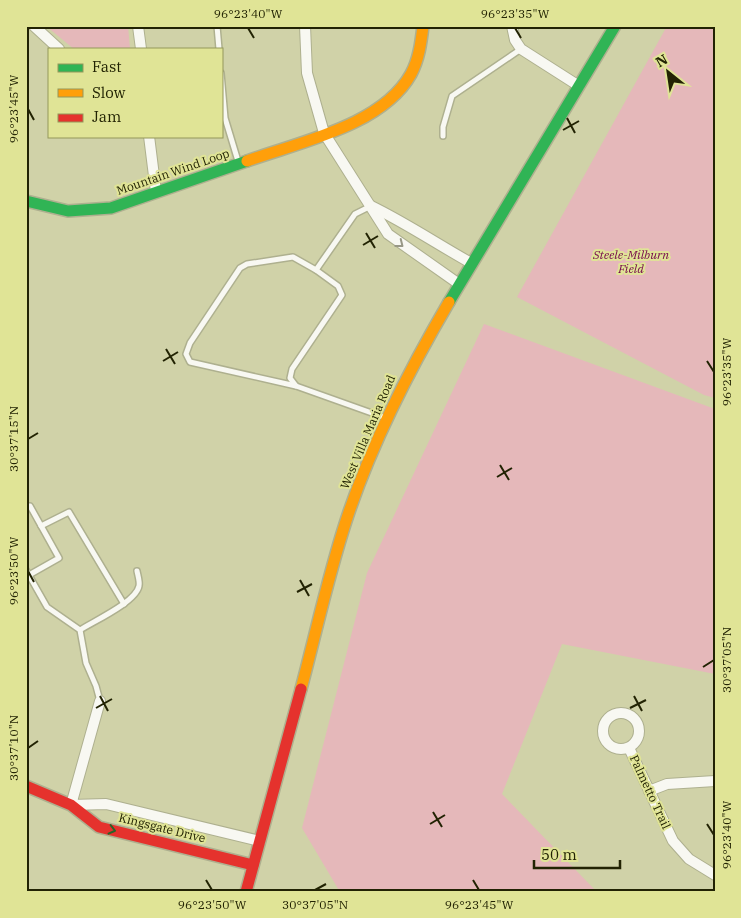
<svg xmlns="http://www.w3.org/2000/svg" width="741" height="918" viewBox="0 0 741 918" font-family="'IBM Plex Serif',serif">
<rect width="100%" height="100%" fill="#d0d2a8"/>
<!-- green -->
<g fill="#e5b8ba">
<path d="M 46,26 L 128,26 L 130,49 L 74,49 Z"/>
<path d="M 667,26 L 715,26 L 715,398 L 704,395 L 517,297 Z"/>
<path d="M 484,324 L 715,409 L 715,674 L 562,644 L 502,794 L 597,892 L 340,892 L 302,828 L 367,573 Z"/>
</g>
<g fill="none" stroke-linecap="round" stroke-linejoin="round">
<!-- lane casing -->
<g stroke="#aeb08f" stroke-width="8">
<g id="lane">
<path d="M 217,26 L 219,49"/>
<path d="M 221,73 L 225,118 L 238,161"/>
<path d="M 443,136 L 443,127 L 452,96 L 521,49"/>
<path d="M 371,206 L 355,214 L 316,270 L 338,286 L 342,295 L 292,369 L 290,378 L 296,386 L 383,417"/>
<path d="M 296,386 L 190,362 L 186,354 L 190,343 L 240,268 L 247,264 L 293,257 L 316,270"/>
<path d="M 26,506 L 30,506 L 59,558 L 29,575"/>
<path d="M 41,526 L 69,512 L 124,604"/>
<path d="M 26,570 L 47,607 L 80,630 L 86,663 L 96,686 L 100,701"/>
<path d="M 80,630 C 94,621 136,602 139,586 C 140,582 138,576 137,571"/>
</g>
</g>
<!-- street casing -->
<g stroke="#aeb08f" stroke-width="12">
<g id="street">
<path d="M 34,26 L 59,49"/>
<path d="M 138,26 L 141,49"/>
<path d="M 305,26 L 307,73 L 324,133 L 388,234 L 459,284"/>
<path d="M 512,26 L 515,40 L 521,49 L 579,86"/>
<path d="M 149,136 L 156,192"/>
<path d="M 371,206 C 406,223 437,244 471,263"/>
<path d="M 100,701 L 71,805 L 106,804 L 260,841"/>
<circle cx="621" cy="731" r="18"/>
<path d="M 629,748 L 673,841 L 689,859 L 715,875"/>
<path d="M 649,791 L 667,784 L 715,781"/>
</g>
</g>
<!-- fast casing -->
<g stroke="#aeb08f" stroke-width="14">
<g id="fast">
<path d="M 26,201 L 68,211 L 111,208 L 247,161"/>
<path d="M 449,302 L 615,26"/>
</g>
</g>
<!-- slow casing -->
<g stroke="#aeb08f" stroke-width="14">
<g id="slow">
<path d="M 247,161 C 299,142 382,126 411,74 C 419,59 421,43 423,26"/>
<path d="M 301,689 C 316,633 328,576 346,521 C 371,444 408,372 449,302"/>
</g>
</g>
<!-- jam casing -->
<g stroke="#aeb08f" stroke-width="14">
<g id="jam">
<path d="M 26,786 L 71,805 L 99,827 L 253,865"/>
<path d="M 246,892 L 301,689"/>
</g>
</g>
<!-- lane -->
<use href="#lane" stroke="#f8f8f2" stroke-width="5"/>
<!-- street -->
<use href="#street" stroke="#f8f8f2" stroke-width="10"/>
<!-- fast -->
<use href="#fast" stroke="#30b455" stroke-width="11"/>
<!-- slow -->
<use href="#slow" stroke="#ff9f0a" stroke-width="11"/>
<!-- jam -->
<use href="#jam" stroke="#e5322d" stroke-width="11"/>
</g>
<!-- one-way arrows -->
<defs><path id="oneway-chevron" d="M-2-3.5L2.5 0L-2 3.5" fill="none" stroke-width="1.6" stroke-linecap="round" stroke-linejoin="round" transform="scale(1.25)"/></defs>
<use stroke="#989886" href="#oneway-chevron" transform="translate(400 244) rotate(38)"/>
<use stroke="#286428" href="#oneway-chevron" transform="translate(112 830) rotate(14)"/>
<!-- ticks -->
<path fill="none" stroke="#222303" stroke-width="2" d="M 248,28 L 254,38M 515,28 L 521,38M 28,109 L 34,120M 567,118 L 575,133M 563,130 L 579,121M 366,233 L 375,248M 363,245 L 378,236M 166,349 L 175,364M 163,361 L 178,352M 707,361 L 714,372M 28,439 L 38,433M 500,465 L 509,480M 497,477 L 512,468M 28,571 L 34,582M 300,580 L 309,596M 297,592 L 312,584M 703,667 L 714,660M 100,696 L 108,711M 634,696 L 642,711M 96,708 L 112,699M 630,708 L 646,700M 28,748 L 38,741M 433,812 L 442,827M 430,824 L 445,815M 707,824 L 714,835M 206,880 L 212,890M 473,880 L 479,890M 315,890 L 326,884"/>
<g text-anchor="middle" stroke-width="4" stroke-linejoin="round" paint-order="stroke">
<!-- street labels -->
<g font-size="12" fill="#222303" stroke="#e0e496">
<text transform="translate(173 172) rotate(-19)" y="4">Mountain Wind Loop</text>
<text transform="translate(368 432) rotate(-67)" y="4">West Villa Maria Road</text>
<text transform="translate(650 792) rotate(65)" y="4">Palmetto Trail</text>
<text transform="translate(162 828) rotate(14)" y="4">Kingsgate Drive</text>
</g>
<!-- park labels -->
<g font-size="12" font-style="italic" fill="#75074b" stroke="#e0e496">
<text x="631" y="259">Steele-Milburn<tspan x="631" dy="14">Field</tspan></text>
</g>
</g>
<!-- border -->
<rect width="741" height="918" fill="none" stroke="#e0e496" stroke-width="55"/>
<!-- legend -->
<rect x="48" y="48" width="175" height="90" fill="#e0e496" stroke="#94975b"/>
<rect x="58" y="64" width="25" height="8" fill="#30b455" stroke="#94975b"/>
<text x="92" y="72" font-size="15" fill="#222303">Fast</text>
<rect x="58" y="89" width="25" height="8" fill="#ff9f0a" stroke="#94975b"/>
<text x="92" y="98" font-size="15" fill="#222303">Slow</text>
<rect x="58" y="114" width="25" height="8" fill="#e5322d" stroke="#94975b"/>
<text x="92" y="122" font-size="15" fill="#222303">Jam</text>
<!-- north arrow -->
<g transform="translate(668 72) rotate(330)" stroke="#e0e496" stroke-width="4" paint-order="stroke">
<path d="M0-4L9 19L0 12L-9 19Z" fill="#222303"/>
<text y="-8" font-size="14" font-weight="bold" text-anchor="middle" fill="#222303">N</text>
</g>
<!-- scale -->
<path d="M534 860v8h86v-8" fill="none" stroke="#222303" stroke-width="2.5"/>
<text x="541" y="860" font-size="15" fill="#222303" stroke="#e0e496" stroke-width="4" paint-order="stroke">50 m</text>
<rect x="28" y="28" width="686" height="862" fill="none" stroke="#222303" stroke-width="2"/>
<g font-size="12" text-anchor="middle" fill="#222303">
<text x="248" y="18">96°23'40"W</text>
<text x="515" y="18">96°23'35"W</text>
<text transform="translate(14 109) rotate(-90)" y="4">96°23'45"W</text>
<text transform="translate(727 372) rotate(-90)" y="4">96°23'35"W</text>
<text transform="translate(14 439) rotate(-90)" y="4">30°37'15"N</text>
<text transform="translate(14 571) rotate(-90)" y="4">96°23'50"W</text>
<text transform="translate(727 660) rotate(-90)" y="4">30°37'05"N</text>
<text transform="translate(14 748) rotate(-90)" y="4">30°37'10"N</text>
<text transform="translate(727 835) rotate(-90)" y="4">96°23'40"W</text>
<text x="212" y="909">96°23'50"W</text>
<text x="315" y="909">30°37'05"N</text>
<text x="479" y="909">96°23'45"W</text>
</g>
</svg>
